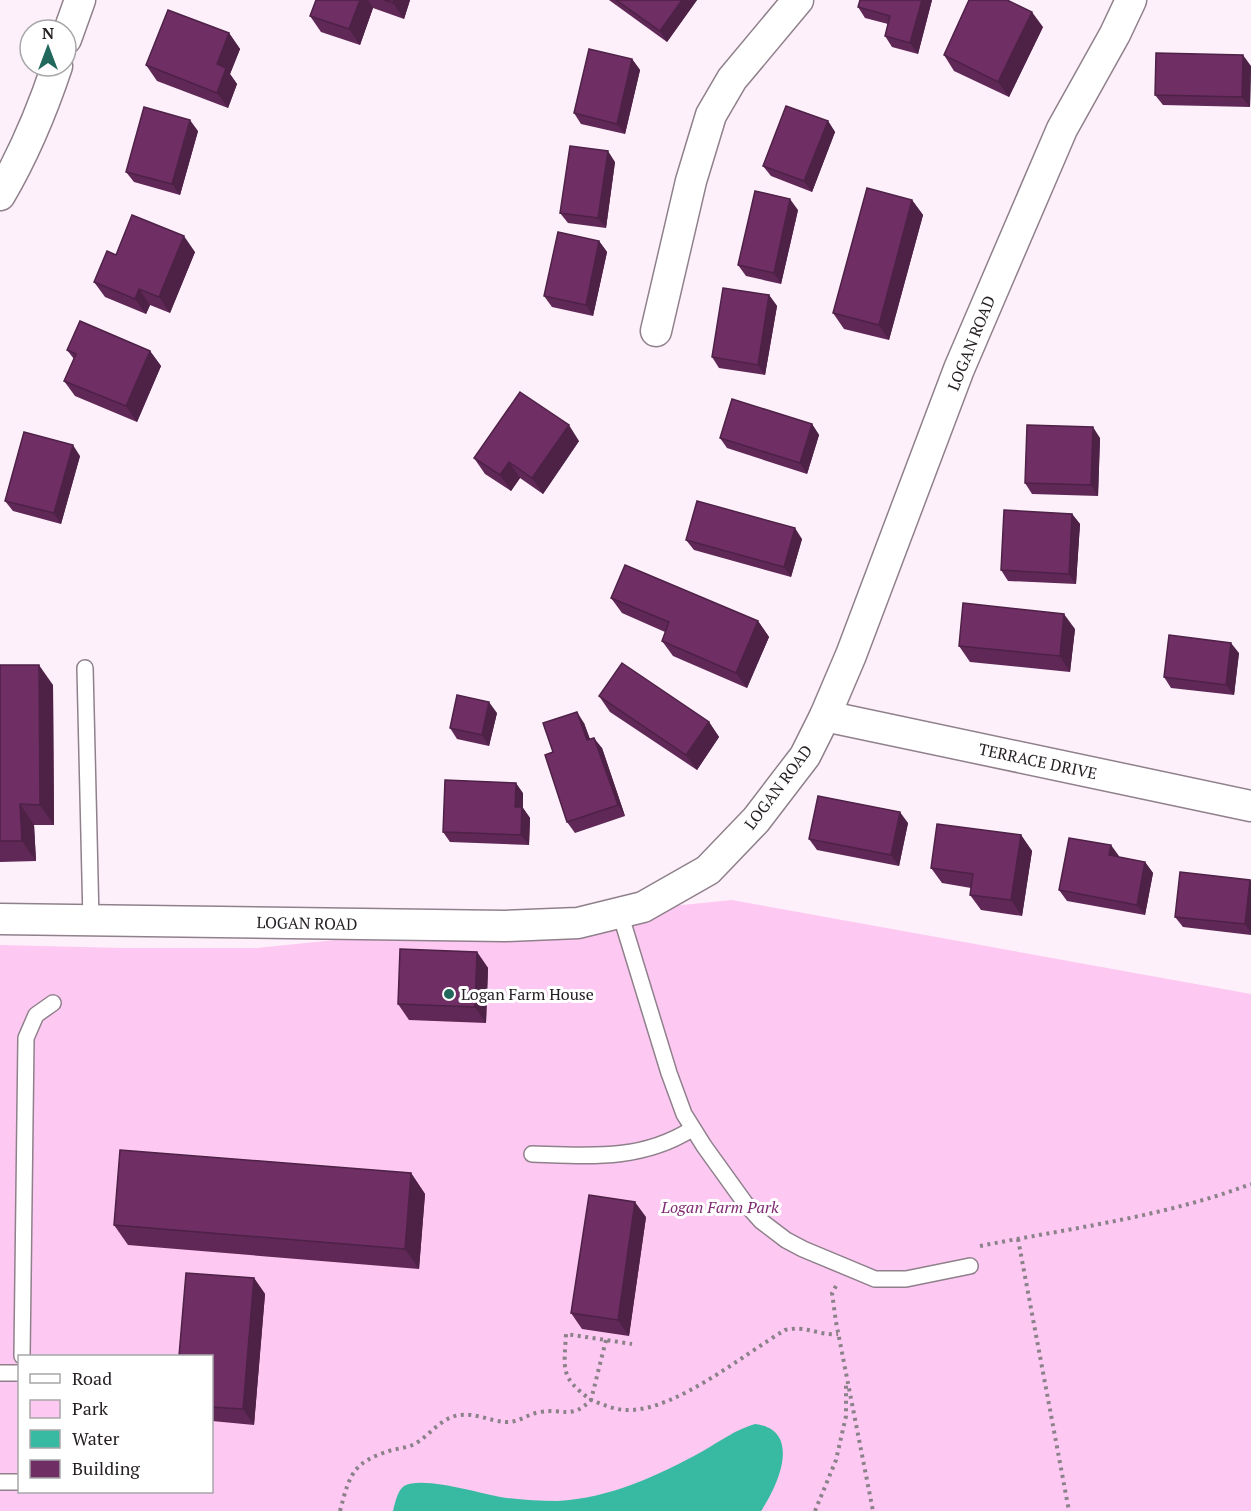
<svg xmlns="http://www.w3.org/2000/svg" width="1251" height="1511" viewBox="0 0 1251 1511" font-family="'PT Serif',serif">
<rect width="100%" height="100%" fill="#fef0fa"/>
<!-- green -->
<path fill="#fdc9f2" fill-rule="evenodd" d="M 732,900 L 1251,994 L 1251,1511 L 0,1511 L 0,945 L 125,948 L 256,948 ZM 20,1356 L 212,1356 L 212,1492 L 20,1492 Z"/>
<!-- water -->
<path fill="#38b9a2" d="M 755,1424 C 803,1430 778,1486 761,1511 L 393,1511 C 395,1504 397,1491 404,1486 C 423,1475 484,1495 507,1498 C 523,1500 541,1501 557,1501 C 611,1498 657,1476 703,1451 C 720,1441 737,1429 755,1424 Z"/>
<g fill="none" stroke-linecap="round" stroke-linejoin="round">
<!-- service casing -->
<g stroke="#8f808b" stroke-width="18">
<g id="service">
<path d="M 85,668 L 91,920"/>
<path d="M 620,913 L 669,1073 L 684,1114 L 704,1146 L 745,1203 L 761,1221 L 786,1240 L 803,1249 L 875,1279 L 906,1279 L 970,1266"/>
<path d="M 532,1154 C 590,1156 641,1161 692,1129"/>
<path d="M 22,1356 L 26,1038 L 36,1015 L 53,1003"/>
<path d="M 0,1373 L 20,1373"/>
<path d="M 0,1482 L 20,1482"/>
</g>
</g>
<!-- minor casing -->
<g stroke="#8f808b" stroke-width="33">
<g id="minor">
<path d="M 66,39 L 80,0"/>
<path d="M 0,195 C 24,154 42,111 57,66"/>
<path d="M 656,331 L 691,181 L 711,115 L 732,79 L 798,0"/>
<path d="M 825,716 L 1251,806"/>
<path d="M 0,919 L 505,926 L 578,923 L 643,907 L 708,870 L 756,820 L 805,756 L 825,716 L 851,655 L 959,369 L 1062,129 L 1115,34 L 1131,0"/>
</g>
</g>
<!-- path -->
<g stroke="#8b8189" stroke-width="4" stroke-dasharray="3 4.5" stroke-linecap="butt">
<path d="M 1018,1239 L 1069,1511"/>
<path d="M 980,1246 C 1071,1228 1164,1217 1251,1184"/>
<path d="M 836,1286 L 832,1293 L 836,1322 L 873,1511"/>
<path d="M 606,1340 L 591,1400 C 560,1377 564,1371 566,1334 L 632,1344"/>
<path d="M 340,1511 C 350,1473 353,1462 392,1450 C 401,1448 411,1447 418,1442 C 432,1432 443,1417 460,1415 C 475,1413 491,1421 505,1422 C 519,1423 527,1414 540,1412 C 563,1408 571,1420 591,1400 C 604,1405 617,1411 631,1410 C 679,1408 743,1355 785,1330 C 806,1325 819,1336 838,1334"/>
<path d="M 815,1511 L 836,1460 L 846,1416 L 846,1385"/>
</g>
<!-- service -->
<use href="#service" stroke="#fff" stroke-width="15"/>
<!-- minor -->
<use href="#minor" stroke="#fff" stroke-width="30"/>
</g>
<!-- wall -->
<g fill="#5f2857">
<path d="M 316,0 L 410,0 L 404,19 L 373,8 L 360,45 L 321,32 L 310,16 Z"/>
<path d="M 609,0 L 697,0 L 667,42 Z"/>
<path d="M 860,0 L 932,0 L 918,54 L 892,47 L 885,36 L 888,24 L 865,18 L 858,7 Z"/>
<path d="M 1043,27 L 1009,97 L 954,71 L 944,55 Z"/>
<path d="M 229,33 L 240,49 L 230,74 L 237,84 L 228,108 L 157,81 L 146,65 Z"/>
<path d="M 632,59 L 640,70 L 625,134 L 581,124 L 574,113 Z"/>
<path d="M 1251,66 L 1250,107 L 1163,105 L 1155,95 Z"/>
<path d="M 828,121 L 835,132 L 812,192 L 771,176 L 763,166 Z"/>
<path d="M 198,131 L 180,195 L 134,182 L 126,172 Z"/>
<path d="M 615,162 L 606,228 L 568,223 L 560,213 Z"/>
<path d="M 912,200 L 923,215 L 889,340 L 844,329 L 833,313 Z"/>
<path d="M 798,210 L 781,284 L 746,276 L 738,265 Z"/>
<path d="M 599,241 L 607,252 L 593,316 L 552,307 L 544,296 Z"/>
<path d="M 195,252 L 170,313 L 150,305 L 146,314 L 105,297 L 94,282 L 116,255 Z"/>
<path d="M 769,295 L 777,306 L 765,375 L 719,368 L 712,357 Z"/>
<path d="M 67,350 L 150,351 L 161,366 L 137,422 L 75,396 L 64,381 L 74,359 Z"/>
<path d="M 812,424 L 819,435 L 807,474 L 727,448 L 720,438 Z"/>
<path d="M 1100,438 L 1098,496 L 1032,494 L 1025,483 Z"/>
<path d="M 579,441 L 543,494 L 520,478 L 511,491 L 485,474 L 474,458 Z"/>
<path d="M 80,456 L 61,524 L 13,511 L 5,501 Z"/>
<path d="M 1072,514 L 1080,524 L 1076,584 L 1008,581 L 1001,570 Z"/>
<path d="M 802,539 L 791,577 L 694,550 L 686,540 Z"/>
<path d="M 611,598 L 758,621 L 769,637 L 747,688 L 673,656 L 662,641 L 665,632 L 622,613 Z"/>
<path d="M 1075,629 L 1070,672 L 970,662 L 959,646 Z"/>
<path d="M 1239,653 L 1234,695 L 1171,688 L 1164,677 Z"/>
<path d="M 0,665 L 53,685 L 54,825 L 34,825 L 36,861 L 0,862 Z"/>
<path d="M 599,696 L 709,722 L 719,737 L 697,770 L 610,712 Z"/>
<path d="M 497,713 L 489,746 L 457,739 L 450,728 Z"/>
<path d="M 584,723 L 590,739 L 602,748 L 625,816 L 575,833 L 567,822 L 553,752 Z"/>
<path d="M 523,793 L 523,808 L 530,818 L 529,845 L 450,842 L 443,832 Z"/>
<path d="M 908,823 L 899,866 L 817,850 L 809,839 Z"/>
<path d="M 1021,835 L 1032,851 L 1022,916 L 981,910 L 970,895 L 971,888 L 942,883 L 931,868 Z"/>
<path d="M 1119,856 L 1118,857 L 1145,862 L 1153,873 L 1145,915 L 1067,901 L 1059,890 Z"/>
<path d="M 1250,880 L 1251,881 L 1251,935 L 1183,927 L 1175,917 Z"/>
<path d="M 477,952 L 488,968 L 486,1023 L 409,1020 L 398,1004 Z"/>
<path d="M 411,1173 L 425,1194 L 419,1269 L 128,1245 L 114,1225 Z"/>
<path d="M 646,1217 L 629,1336 L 582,1329 L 571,1313 Z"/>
<path d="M 254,1278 L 265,1294 L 254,1425 L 212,1421 L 212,1356 Z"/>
</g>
<!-- shaded-wall -->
<g fill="#4e2147">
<path d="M 360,0 L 368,0 L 373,8 L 360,45 L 349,29 Z"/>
<path d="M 394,0 L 410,0 L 404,19 L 393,3 Z"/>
<path d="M 682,0 L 697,0 L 667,42 L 660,31 Z"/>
<path d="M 922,0 L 932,0 L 918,54 L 910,43 Z"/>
<path d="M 1032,12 L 1043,27 L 1009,97 L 998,82 Z"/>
<path d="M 229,33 L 240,49 L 230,74 L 237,84 L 228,108 L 217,93 L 217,64 Z"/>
<path d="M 1243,55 L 1251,66 L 1250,107 L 1242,97 Z"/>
<path d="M 632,59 L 640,70 L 625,134 L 617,124 Z"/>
<path d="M 190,120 L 198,131 L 180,195 L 172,184 Z"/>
<path d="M 828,121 L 835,132 L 812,192 L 804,181 Z"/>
<path d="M 608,151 L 615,162 L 606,228 L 598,218 Z"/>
<path d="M 790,199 L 798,210 L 781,284 L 774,273 Z"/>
<path d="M 912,200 L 923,215 L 889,340 L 879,325 Z"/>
<path d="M 184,236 L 195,252 L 170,313 L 159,297 Z"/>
<path d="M 599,241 L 607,252 L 593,316 L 586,305 Z"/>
<path d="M 139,289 L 150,305 L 146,314 L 135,299 Z"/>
<path d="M 769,295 L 777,306 L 765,375 L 758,365 Z"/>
<path d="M 150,351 L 161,366 L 137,422 L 126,406 Z"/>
<path d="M 812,424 L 819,435 L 807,474 L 800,463 Z"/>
<path d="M 569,425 L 579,441 L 543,494 L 532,478 Z"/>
<path d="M 1093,427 L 1100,438 L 1098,496 L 1091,485 Z"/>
<path d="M 73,445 L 80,456 L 61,524 L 54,513 Z"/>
<path d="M 509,462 L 520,478 L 511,491 L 500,475 Z"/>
<path d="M 1072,514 L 1080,524 L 1076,584 L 1069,574 Z"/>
<path d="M 795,528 L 802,539 L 791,577 L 784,567 Z"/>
<path d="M 1064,614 L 1075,629 L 1070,672 L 1060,656 Z"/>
<path d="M 758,621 L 769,637 L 747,688 L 736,673 Z"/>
<path d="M 1231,643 L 1239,653 L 1234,695 L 1226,685 Z"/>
<path d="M 39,665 L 53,685 L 54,825 L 40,805 Z"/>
<path d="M 489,702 L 497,713 L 489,746 L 482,735 Z"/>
<path d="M 577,712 L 584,723 L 594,751 L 587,740 Z"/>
<path d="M 709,722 L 719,737 L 697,770 L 686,755 Z"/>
<path d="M 594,738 L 602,748 L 625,816 L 618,805 Z"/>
<path d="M 516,783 L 523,793 L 523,808 L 530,818 L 529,845 L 521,835 L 515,807 Z"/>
<path d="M 20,804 L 34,825 L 36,861 L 22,841 Z"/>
<path d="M 900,812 L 908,823 L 899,866 L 891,855 Z"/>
<path d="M 1021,835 L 1032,851 L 1022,916 L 1011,900 Z"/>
<path d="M 1111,845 L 1119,856 L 1116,866 L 1109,855 Z"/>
<path d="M 1145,862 L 1153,873 L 1145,915 L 1137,905 Z"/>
<path d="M 1250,880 L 1251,881 L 1251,933 L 1245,924 Z"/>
<path d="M 477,952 L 488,968 L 486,1023 L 475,1007 Z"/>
<path d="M 411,1173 L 425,1194 L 419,1269 L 405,1249 Z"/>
<path d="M 635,1202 L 646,1217 L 629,1336 L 618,1320 Z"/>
<path d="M 254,1278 L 265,1294 L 254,1425 L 243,1409 Z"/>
</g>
<!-- building -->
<g fill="#6f2f65" stroke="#4e2147" stroke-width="1.5">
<path d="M 316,0 L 360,0 L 349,29 L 310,16 Z"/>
<path d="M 384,0 L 394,0 L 393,3 Z"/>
<path d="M 616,0 L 682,0 L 660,31 Z"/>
<path d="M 860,0 L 922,0 L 910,43 L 885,36 L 890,16 L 858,7 Z"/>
<path d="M 969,0 L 1007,0 L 1032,12 L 998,82 L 944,55 Z"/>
<path d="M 168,10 L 229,33 L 217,64 L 226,68 L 217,93 L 146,65 Z"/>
<path d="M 589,49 L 632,59 L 617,124 L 574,113 Z"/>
<path d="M 1156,53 L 1243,55 L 1242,97 L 1155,95 Z"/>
<path d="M 786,106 L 828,121 L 804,181 L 763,166 Z"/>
<path d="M 144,107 L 190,120 L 172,184 L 126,172 Z"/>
<path d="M 570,146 L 608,151 L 598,218 L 560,213 Z"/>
<path d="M 867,188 L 912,200 L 879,325 L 833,313 Z"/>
<path d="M 755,191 L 790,199 L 774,273 L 738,265 Z"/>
<path d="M 132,215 L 184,236 L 159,297 L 139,289 L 135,299 L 94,282 L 107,251 L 116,255 Z"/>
<path d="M 558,232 L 599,241 L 586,305 L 544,296 Z"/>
<path d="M 723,288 L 769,295 L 758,365 L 712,357 Z"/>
<path d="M 80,321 L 150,351 L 126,406 L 64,381 L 76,354 L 67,350 Z"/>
<path d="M 520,392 L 569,425 L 532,478 L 509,462 L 500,475 L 474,458 Z"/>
<path d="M 732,399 L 812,424 L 800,463 L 720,438 Z"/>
<path d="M 1027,425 L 1093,427 L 1091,485 L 1025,483 Z"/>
<path d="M 24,432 L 73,445 L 54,513 L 5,501 Z"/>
<path d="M 697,501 L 795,528 L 784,567 L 686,540 Z"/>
<path d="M 1004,510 L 1072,514 L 1069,574 L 1001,570 Z"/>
<path d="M 625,565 L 758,621 L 736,673 L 662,641 L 669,622 L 611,598 Z"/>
<path d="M 963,603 L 1064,614 L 1060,656 L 959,646 Z"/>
<path d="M 1169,635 L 1231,643 L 1226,685 L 1164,677 Z"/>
<path d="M 622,663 L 709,722 L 686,755 L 599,696 Z"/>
<path d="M 0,665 L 39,665 L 40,805 L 20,804 L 22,841 L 0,841 Z"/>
<path d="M 457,695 L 489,702 L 482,735 L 450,728 Z"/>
<path d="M 577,712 L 587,740 L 594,738 L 618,805 L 567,822 L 545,755 L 553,752 L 543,723 Z"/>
<path d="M 445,780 L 516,783 L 515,807 L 522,807 L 521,835 L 443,832 Z"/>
<path d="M 818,796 L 900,812 L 891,855 L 809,839 Z"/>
<path d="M 937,824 L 1021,835 L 1011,900 L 970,895 L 973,874 L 931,868 Z"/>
<path d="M 1069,838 L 1111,845 L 1109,855 L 1145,862 L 1137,905 L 1059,890 Z"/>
<path d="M 1180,872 L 1250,880 L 1245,924 L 1175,917 Z"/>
<path d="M 400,949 L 477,952 L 475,1007 L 398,1004 Z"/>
<path d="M 120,1150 L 411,1173 L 405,1249 L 114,1225 Z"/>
<path d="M 589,1195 L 635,1202 L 618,1320 L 571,1313 Z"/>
<path d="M 186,1273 L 254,1278 L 243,1409 L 212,1407 L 212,1356 L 179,1356 Z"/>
</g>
<!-- markers -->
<circle fill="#23685c" stroke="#fff" stroke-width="2" cx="449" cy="994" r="6"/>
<g text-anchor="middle" stroke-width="6" stroke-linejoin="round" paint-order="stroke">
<!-- street labels -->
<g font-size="16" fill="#262025" stroke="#fff">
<text transform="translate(971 343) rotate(-68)" y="6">LOGAN ROAD</text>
<text transform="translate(1038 761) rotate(12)" y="6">TERRACE DRIVE</text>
<text transform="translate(778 787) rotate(-53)" y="6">LOGAN ROAD</text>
<text transform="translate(307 923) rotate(1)" y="6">LOGAN ROAD</text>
</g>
<!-- poi labels -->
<g font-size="16" fill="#262025" stroke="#fff" text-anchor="start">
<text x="461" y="1000">Logan Farm House</text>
</g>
<!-- park labels -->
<g font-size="16" font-style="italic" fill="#7f2a72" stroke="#fff">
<text x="720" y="1213">Logan Farm Park</text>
</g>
</g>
<!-- legend -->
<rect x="18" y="1355" width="195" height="138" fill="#ffffff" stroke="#a8a6a8" stroke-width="1.5"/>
<rect x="30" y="1374" width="30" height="9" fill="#ffffff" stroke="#a8a6a8" stroke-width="1.5"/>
<text x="72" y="1385" font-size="18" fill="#262025">Road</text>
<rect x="30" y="1400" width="30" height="18" fill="#fdc9f2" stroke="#a8a6a8" stroke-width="1.5"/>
<text x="72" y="1415" font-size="18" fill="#262025">Park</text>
<rect x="30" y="1430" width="30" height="18" fill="#38b9a2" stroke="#a8a6a8" stroke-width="1.5"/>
<text x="72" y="1445" font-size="18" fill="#262025">Water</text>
<rect x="30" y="1460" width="30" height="18" fill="#6f2f65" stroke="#a8a6a8" stroke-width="1.5"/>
<text x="72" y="1475" font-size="18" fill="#262025">Building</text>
<!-- north arrow -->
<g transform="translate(48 48)"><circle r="28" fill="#ffffff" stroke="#a8a6a8" stroke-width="1.5"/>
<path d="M0-4.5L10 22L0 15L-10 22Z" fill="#23685c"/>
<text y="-9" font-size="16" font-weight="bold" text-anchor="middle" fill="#262025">N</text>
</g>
</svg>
